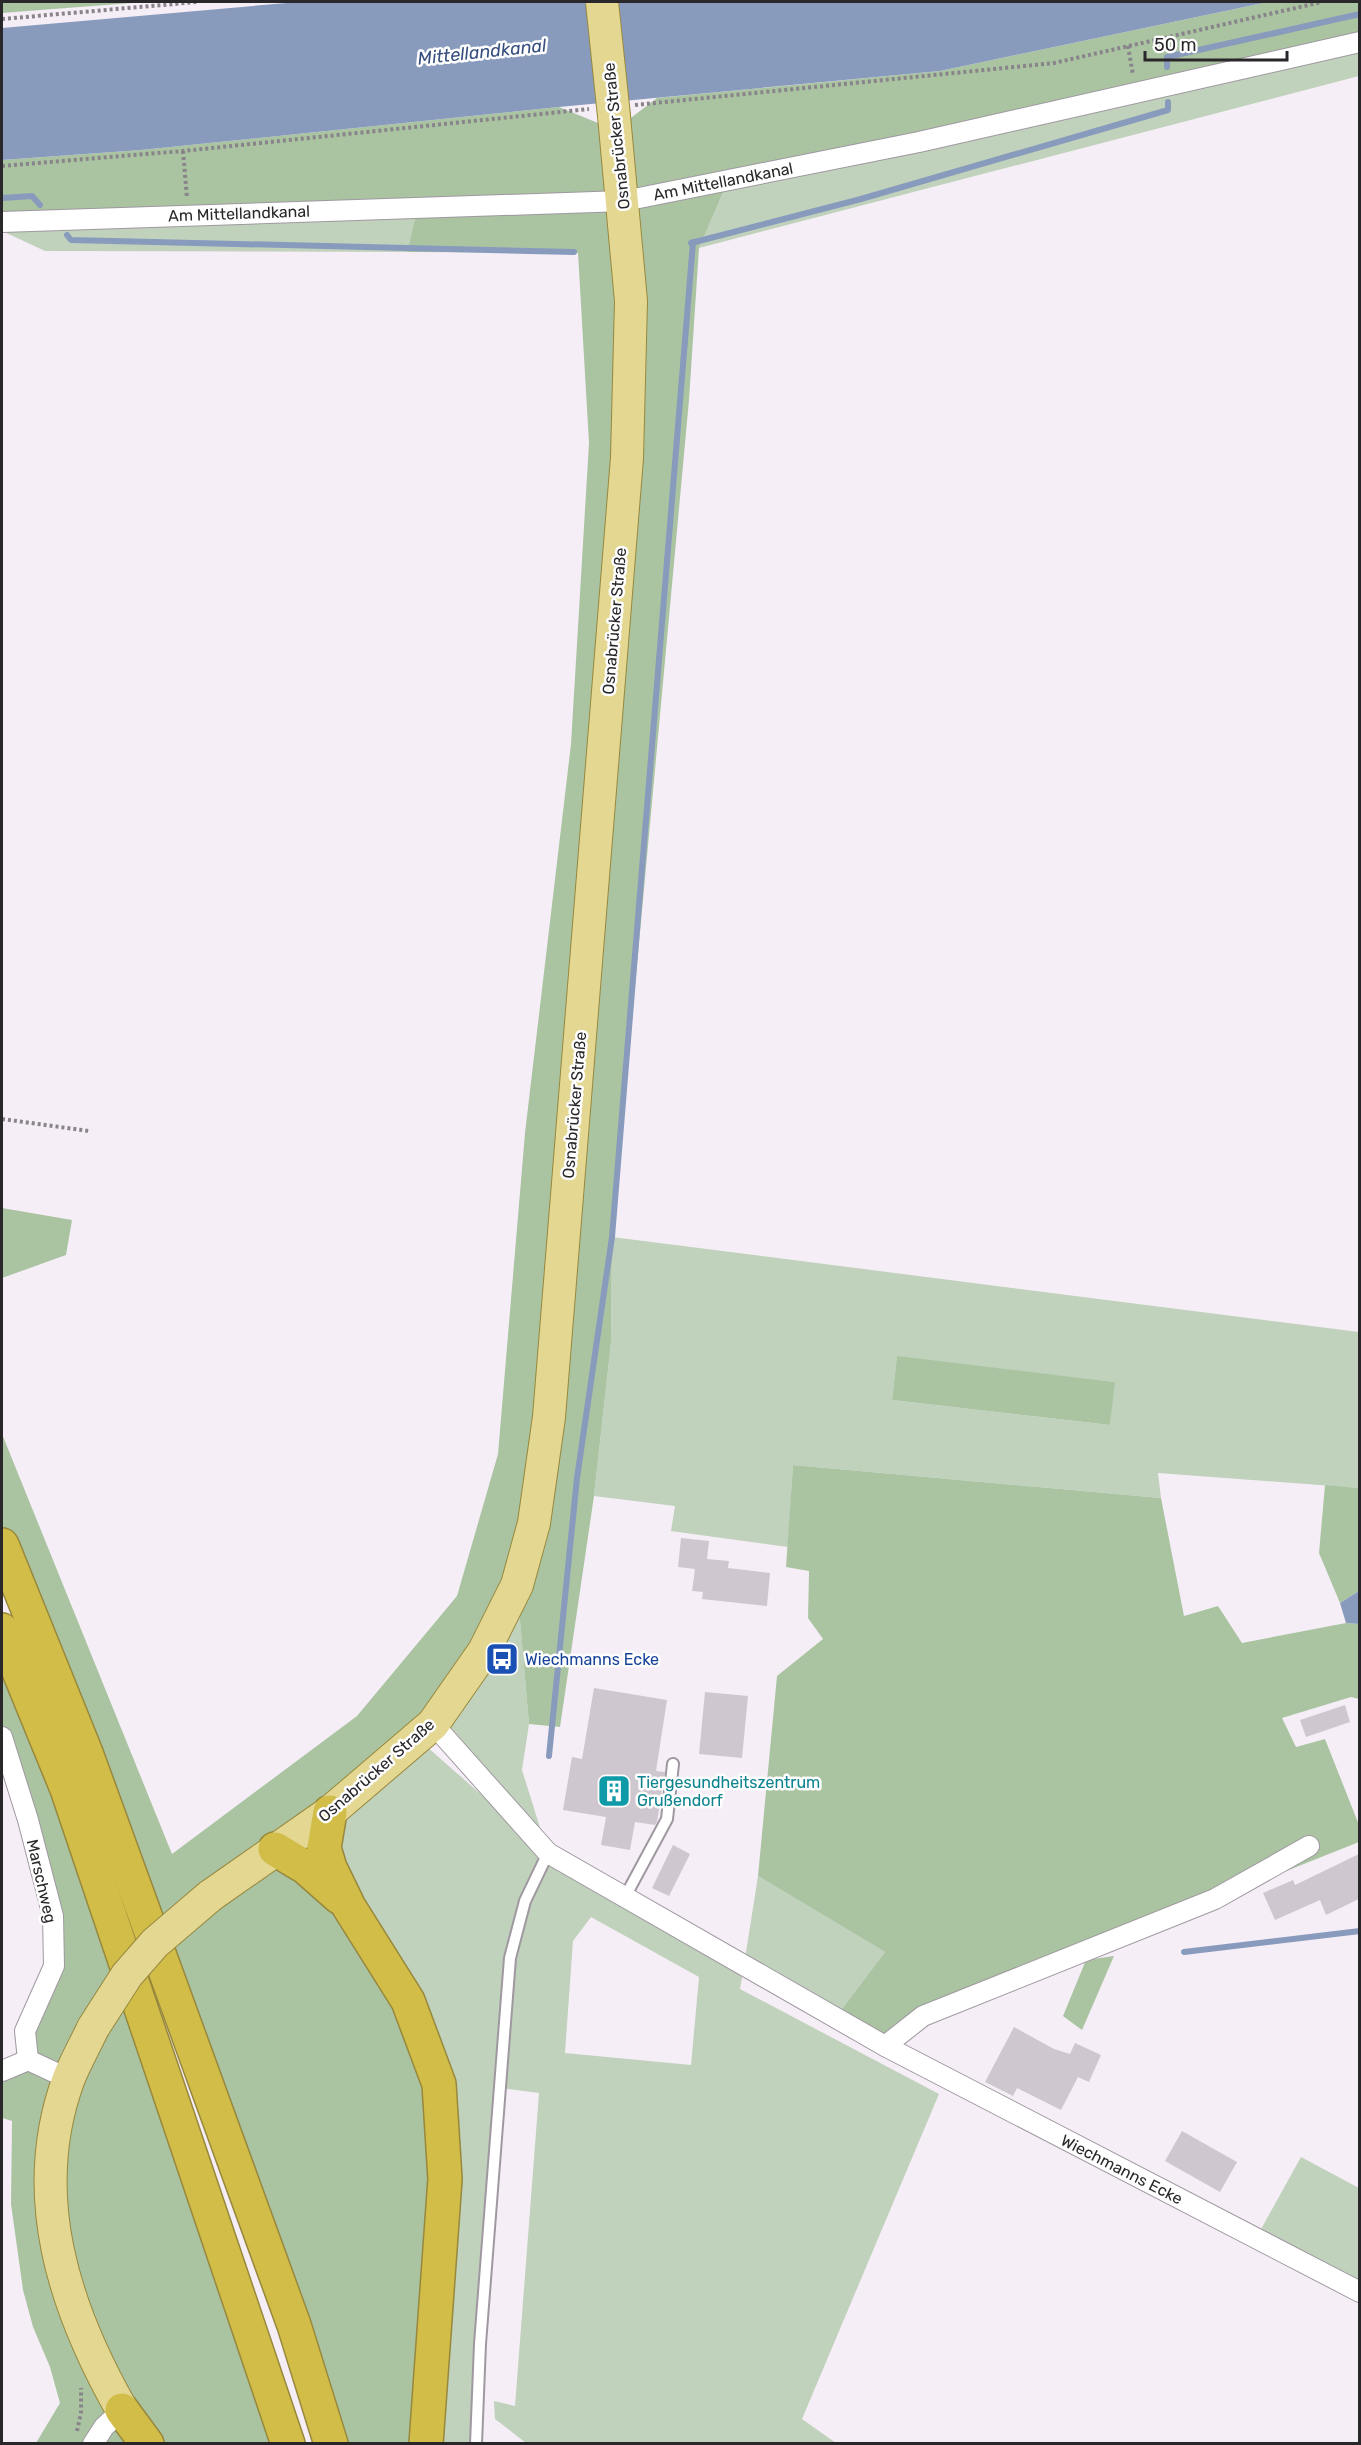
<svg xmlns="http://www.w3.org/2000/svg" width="1361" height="2445" viewBox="0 0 1361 2445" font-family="Rubik,sans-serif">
<rect width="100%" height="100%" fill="#f6eef7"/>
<!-- green -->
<g fill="#c0d2bb" fill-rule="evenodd">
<path d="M 1359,42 L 1359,76 L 699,248 L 729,179 Z"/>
<path d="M 418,206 L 407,252 L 45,251 L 2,231 Z"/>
<path d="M 612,1237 L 1359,1332 L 1359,1488 L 1158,1473 L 1161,1498 L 793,1465 L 788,1547 L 671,1531 L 675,1506 L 594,1496 L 611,1343 ZM 897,1357 L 1114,1382 L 1110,1425 L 892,1400 Z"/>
<path d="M 517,1585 L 529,1724 L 522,1770 L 548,1853 L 744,1965 L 758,1876 L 885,1952 L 835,2018 L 744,1966 L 740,1989 L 939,2094 L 802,2419 L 836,2443 L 526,2443 L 495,2419 L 494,2401 L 515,2406 L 539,2093 L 500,2088 L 478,2443 L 432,2443 L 334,1857 L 340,1821 L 426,1746 L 542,1848 L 433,1724 ZM 591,1917 L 699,1977 L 691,2065 L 565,2053 L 573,1941 Z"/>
<path d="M 1301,2157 L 1359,2188 L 1359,2282 L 1260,2231 Z"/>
</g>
<!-- forest -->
<g fill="#aac4a2">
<path d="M 2,2 L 145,2 L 2,13 Z"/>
<path d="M 1268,2 L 1359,2 L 1359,42 L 729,179 L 699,248 L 689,400 L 612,1237 L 611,1343 L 594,1496 L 560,1727 L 529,1724 L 517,1586 L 433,1724 L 275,1859 L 317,1884 L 370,1949 L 430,2083 L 436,2179 L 422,2443 L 331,2443 L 2,1545 L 2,1434 L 172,1854 L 357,1716 L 457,1596 L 498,1454 L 525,1133 L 571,744 L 589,443 L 578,253 L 407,252 L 418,206 L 2,222 L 2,160 L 141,150 L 559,107 L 615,130 L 657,98 L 940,71 Z"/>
<path d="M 2,1208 L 72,1220 L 66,1255 L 2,1278 Z"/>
<path d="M 897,1356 L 1115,1382 L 1110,1425 L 892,1400 Z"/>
<path d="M 793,1465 L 1161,1498 L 1184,1616 L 1218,1606 L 1242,1643 L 1346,1623 L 1359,1624 L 1359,1699 L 1351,1697 L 1282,1718 L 1296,1747 L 1325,1739 L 1359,1825 L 1359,1842 L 923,2016 L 885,2046 L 835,2018 L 885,1952 L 758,1876 L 777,1676 L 823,1639 L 808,1618 L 809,1571 L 786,1567 Z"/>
<path d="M 1325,1485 L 1359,1488 L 1359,1591 L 1340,1603 L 1319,1553 Z"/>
<path d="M 2,1630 L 288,2443 L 36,2443 L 60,2403 L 50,2367 L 33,2327 L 23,2290 L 11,2204 L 12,2121 L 2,2118 L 2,2071 L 28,2059 L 25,2031 L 54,1966 L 53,1916 L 2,1737 Z"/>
<path d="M 1114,1956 L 1082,2030 L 1063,2016 L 1086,1960 Z"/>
</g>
<!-- water -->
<g fill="#889bbd">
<path d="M 298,2 L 1268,2 L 940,71 L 559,107 L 141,150 L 2,160 L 2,28 Z"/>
<path d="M 1359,1591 L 1359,1624 L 1346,1623 L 1340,1603 Z"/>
</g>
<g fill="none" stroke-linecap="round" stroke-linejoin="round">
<!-- stream -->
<g stroke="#889bbd" stroke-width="6">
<path d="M 1167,67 L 1167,57 L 1360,14"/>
<path d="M 2,198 L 32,196 L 40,205"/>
<path d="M 67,235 L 71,240 L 574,252"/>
<path d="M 691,243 L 861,199 L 1168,110 L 1168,102"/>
<path d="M 549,1756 L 577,1478 L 612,1237 L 693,242"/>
<path d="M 1184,1952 L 1360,1931"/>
</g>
</g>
<!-- building -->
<g fill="#cfc7cf">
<path d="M 681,1538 L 709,1541 L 707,1559 L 729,1561 L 728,1568 L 770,1573 L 767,1606 L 702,1599 L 703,1592 L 692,1591 L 695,1569 L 678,1567 Z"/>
<path d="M 594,1688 L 667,1700 L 656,1771 L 665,1772 L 657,1822 L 655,1825 L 635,1822 L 630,1850 L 601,1845 L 606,1817 L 563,1810 L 572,1757 L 582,1759 Z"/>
<path d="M 705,1692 L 748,1696 L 742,1758 L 699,1754 Z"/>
<path d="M 1345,1705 L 1350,1722 L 1306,1737 L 1300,1720 Z"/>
<path d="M 673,1845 L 690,1854 L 669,1896 L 652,1888 Z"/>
<path d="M 1359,1854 L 1359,1899 L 1326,1915 L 1320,1900 L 1275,1920 L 1263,1893 L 1293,1880 L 1295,1885 Z"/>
<path d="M 1014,2027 L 1054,2049 L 1070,2054 L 1075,2043 L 1101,2055 L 1089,2082 L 1078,2077 L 1061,2110 L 1017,2088 L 1013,2096 L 985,2082 Z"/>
<path d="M 1182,2131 L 1237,2162 L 1220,2192 L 1165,2161 Z"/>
</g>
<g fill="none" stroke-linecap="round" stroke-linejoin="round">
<!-- lane casing -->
<g stroke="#9f98a0" stroke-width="14">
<g id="lane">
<path d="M 625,1897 L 667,1819 L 673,1764"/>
<path d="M 476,2444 L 480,2344 L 510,1958 L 525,1901 L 548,1853"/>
</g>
</g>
<!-- street casing -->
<g stroke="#9f98a0" stroke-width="22">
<g id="street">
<path d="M 2,222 L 624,201 L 919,142 L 1360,42"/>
<path d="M 433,1724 L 548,1853 L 885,2046 L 1360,2292"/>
<path d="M 2,1737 L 28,1820 L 53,1916 L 54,1966 L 25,2031 L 28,2060"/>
<path d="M 885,2046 L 923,2016 L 1215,1899 L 1309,1846"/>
<path d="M 2,2071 L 28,2060 L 69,2079"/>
<path d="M 93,2444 L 104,2427 L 122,2410"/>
</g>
</g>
<!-- primary casing -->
<g stroke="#97883d" stroke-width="34">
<g id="primary">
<path d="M 210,1896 L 330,1812 L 433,1724 L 484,1651 L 517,1585 L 534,1523 L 549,1417 L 627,458 L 631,301 L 614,116"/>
<path d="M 93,2028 C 85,2045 76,2061 69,2078 C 26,2194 64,2308 122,2410"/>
</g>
</g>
<!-- highway casing -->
<g stroke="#97883d" stroke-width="36">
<g id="highway">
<path d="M 2,1545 L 86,1753 L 294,2325 L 331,2444"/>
<path d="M 2,1630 L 67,1789 L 288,2444"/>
<path d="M 330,1812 L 324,1848 L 330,1868 L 349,1907 L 408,2001 L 439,2084 L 445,2179 L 426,2444"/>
<path d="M 275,1849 L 305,1867 L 339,1897"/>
<path d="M 122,2410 L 147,2444"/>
</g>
</g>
<!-- path -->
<g stroke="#89848a" stroke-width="4" stroke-dasharray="3 3" stroke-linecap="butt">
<path d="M 2,19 L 197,2"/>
<path d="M 1128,46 L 1133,75"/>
<path d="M 635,105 L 1054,63 L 1322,2"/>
<path d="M 183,151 L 187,198"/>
<path d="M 2,166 L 183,151 L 589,109"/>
<path d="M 2,1119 L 89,1131"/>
<path d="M 77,2431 L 81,2413 L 81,2388"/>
</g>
<!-- lane -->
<use href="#lane" stroke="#fff" stroke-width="10"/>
<!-- street -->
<use href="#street" stroke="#fff" stroke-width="20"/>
<!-- primary -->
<use href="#primary" stroke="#e3d791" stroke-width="32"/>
<!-- highway -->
<use href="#highway" stroke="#d1bd47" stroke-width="33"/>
<!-- primary-bridge casing -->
<g stroke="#97883d" stroke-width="34" stroke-linecap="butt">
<g id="primary-bridge">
<path d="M 602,2 L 614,116"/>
<path d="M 93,2028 L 127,1975 L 155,1943 L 210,1896"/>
</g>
</g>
<!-- primary-bridge -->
<use href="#primary-bridge" stroke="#e3d791" stroke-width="32"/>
</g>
<!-- icons -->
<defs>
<g id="bus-square" transform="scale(1.725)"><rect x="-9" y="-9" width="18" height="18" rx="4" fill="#1a4fb4" stroke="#fefefe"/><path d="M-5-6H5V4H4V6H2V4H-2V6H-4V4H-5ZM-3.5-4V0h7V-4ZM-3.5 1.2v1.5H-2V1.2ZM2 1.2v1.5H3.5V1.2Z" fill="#fff"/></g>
<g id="building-square" transform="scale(1.725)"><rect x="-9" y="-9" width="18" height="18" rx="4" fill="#0f9aa8" stroke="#fefefe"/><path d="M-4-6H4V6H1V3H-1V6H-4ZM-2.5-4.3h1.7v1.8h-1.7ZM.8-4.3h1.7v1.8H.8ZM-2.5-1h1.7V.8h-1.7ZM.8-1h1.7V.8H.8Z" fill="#fff"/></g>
</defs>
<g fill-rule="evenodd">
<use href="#bus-square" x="502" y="1659"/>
<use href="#building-square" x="614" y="1791"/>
</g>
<g text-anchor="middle" stroke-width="5" stroke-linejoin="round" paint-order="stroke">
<!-- street labels -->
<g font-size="16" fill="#2a272a" stroke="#fefefe">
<text transform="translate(616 136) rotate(-96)" y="6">Osnabrücker Straße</text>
<text transform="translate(723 181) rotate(-11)" y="6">Am Mittellandkanal</text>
<text transform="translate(239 213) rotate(-2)" y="6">Am Mittellandkanal</text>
<text transform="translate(614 621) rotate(-85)" y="6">Osnabrücker Straße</text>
<text transform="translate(574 1105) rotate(-85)" y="6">Osnabrücker Straße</text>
<text transform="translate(376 1770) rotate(-41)" y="6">Osnabrücker Straße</text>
<text transform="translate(42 1881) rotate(77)" y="6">Marschweg</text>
<text transform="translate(1122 2169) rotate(27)" y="6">Wiechmanns Ecke</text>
</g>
<!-- transit labels -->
<g font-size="16" fill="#164399" stroke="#fefefe" text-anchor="start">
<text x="525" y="1665">Wiechmanns Ecke</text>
</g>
<!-- culture labels -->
<g font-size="16" fill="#0d838f" stroke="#fefefe" text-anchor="start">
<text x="637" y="1788">Tiergesundheitszentrum<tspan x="637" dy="18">Grußendorf</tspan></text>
</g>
<!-- water labels -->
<g font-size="18" font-style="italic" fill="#364f7f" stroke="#fefefe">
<text transform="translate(482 52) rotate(-6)" y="6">Mittellandkanal</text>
</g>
</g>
<!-- border -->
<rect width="1361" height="2445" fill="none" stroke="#2a272a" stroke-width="6"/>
<!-- scale -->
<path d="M1145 51v9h142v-9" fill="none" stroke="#2a272a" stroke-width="3"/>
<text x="1154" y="51" font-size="18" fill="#2a272a" stroke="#fefefe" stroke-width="4.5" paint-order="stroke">50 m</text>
</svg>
